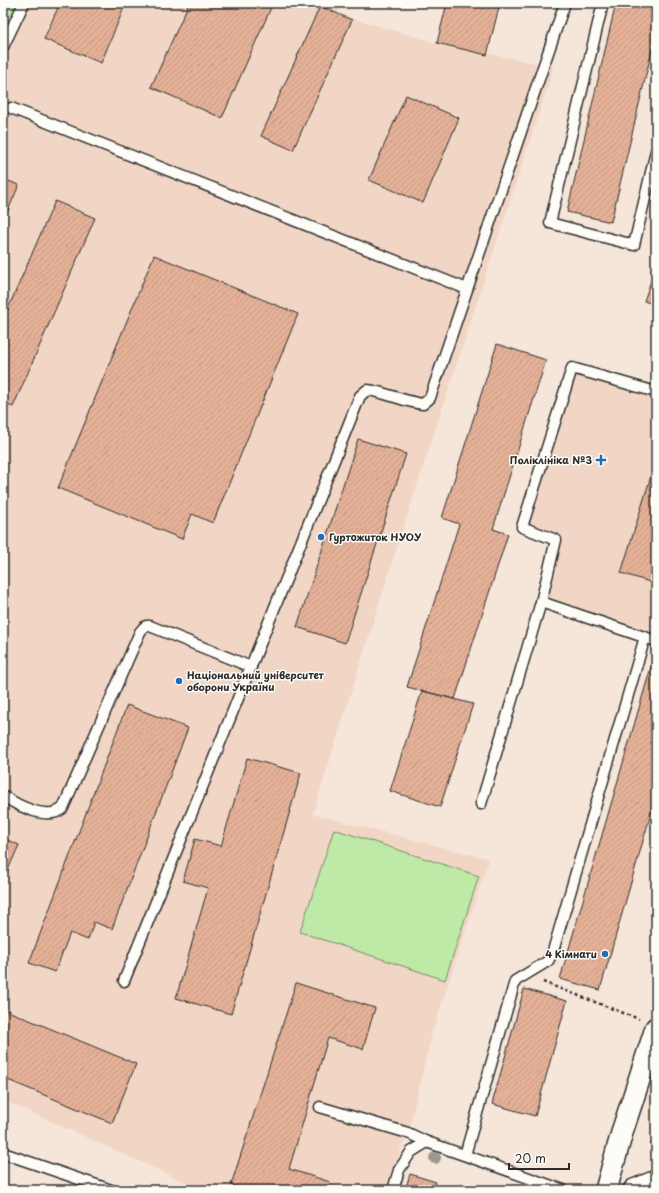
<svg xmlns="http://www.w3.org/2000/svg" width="659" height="1193" viewBox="0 0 659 1193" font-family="'Playpen Sans',sans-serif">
<defs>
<pattern id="building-hatch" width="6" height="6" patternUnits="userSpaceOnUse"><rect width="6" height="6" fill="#e4b197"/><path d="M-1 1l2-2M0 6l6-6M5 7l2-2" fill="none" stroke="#c49882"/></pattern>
</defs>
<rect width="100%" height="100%" fill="#f6e6da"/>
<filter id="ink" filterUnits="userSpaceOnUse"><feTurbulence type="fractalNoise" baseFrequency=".025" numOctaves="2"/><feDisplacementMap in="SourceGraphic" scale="8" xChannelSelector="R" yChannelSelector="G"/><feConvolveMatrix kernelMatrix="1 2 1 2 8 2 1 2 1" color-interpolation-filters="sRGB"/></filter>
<g filter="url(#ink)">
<!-- built -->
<g fill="#f1d6c6">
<path d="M 29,3 L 342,3 L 338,14 L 437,43 L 554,67 L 397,547 L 313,814 L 489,859 L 432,1034 L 408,1133 L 393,1169 L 386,1190 L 193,1190 L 194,1186 L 3,1100 L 3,58 Z"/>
<path d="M 574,371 L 656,395 L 656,636 L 545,600 L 560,538 L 527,525 Z"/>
</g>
<!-- garden -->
<g fill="#bfe9a6" stroke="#758a68">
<path d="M 3,3 L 23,3 L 3,46 Z"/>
<path d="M 334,829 L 479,876 L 445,980 L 300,932 Z"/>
</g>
<!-- building -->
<g fill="url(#building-hatch)" stroke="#2b2b2b">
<path d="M 60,3 L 126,3 L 101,63 L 44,39 Z"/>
<path d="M 189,3 L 273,3 L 222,118 L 151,87 Z"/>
<path d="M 447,3 L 500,3 L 487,55 L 437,43 Z"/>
<path d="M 616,3 L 656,3 L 656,33 L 611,222 L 567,212 Z"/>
<path d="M 320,6 L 352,20 L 293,150 L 261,136 Z"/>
<path d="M 406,95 L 459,118 L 423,203 L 369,180 Z"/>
<path d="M 3,179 L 19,185 L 3,222 Z"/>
<path d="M 55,201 L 95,218 L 13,407 L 3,403 L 3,320 Z"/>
<path d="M 154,255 L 298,314 L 213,523 L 192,514 L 182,539 L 58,488 Z"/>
<path d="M 656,266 L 656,305 L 644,301 Z"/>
<path d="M 497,344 L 546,360 L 493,529 L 508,534 L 455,699 L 407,687 L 459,524 L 442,518 Z"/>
<path d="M 358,439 L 406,454 L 345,643 L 297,627 Z"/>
<path d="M 656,460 L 656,584 L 621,573 Z"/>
<path d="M 651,667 L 656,669 L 656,796 L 600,990 L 560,979 Z"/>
<path d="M 422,691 L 473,704 L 440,807 L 390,791 Z"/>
<path d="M 127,705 L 188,728 L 112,929 L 94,922 L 88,940 L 70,933 L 55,972 L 29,963 Z"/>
<path d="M 247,758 L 301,773 L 231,1014 L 176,998 L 208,888 L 183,881 L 195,839 L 221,846 Z"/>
<path d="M 3,838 L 19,845 L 3,881 Z"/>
<path d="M 296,983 L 375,1008 L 363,1049 L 328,1038 L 289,1169 L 330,1182 L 328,1190 L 246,1190 L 231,1185 Z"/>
<path d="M 524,989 L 567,1001 L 535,1116 L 492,1104 Z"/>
<path d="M 3,1009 L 136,1064 L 112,1123 L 3,1078 Z"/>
<path d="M 410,1174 L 436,1182 L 434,1190 L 417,1190 L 406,1187 Z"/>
</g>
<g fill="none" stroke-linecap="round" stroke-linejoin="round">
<!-- lane casing -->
<g stroke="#2b2b2b" stroke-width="13">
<g id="lane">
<path d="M 603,3 L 550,223 L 634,245 L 656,151"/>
<path d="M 3,47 L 24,3"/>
<path d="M 11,108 L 467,289"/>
<path d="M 541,602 L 656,641"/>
<path d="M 3,796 C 17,805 48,822 63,808 L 140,632 C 143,628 145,625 150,626 L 251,667"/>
<path d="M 481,804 L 541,602 L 556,540 L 522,527 L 572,368 L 656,392"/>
<path d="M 124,981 L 360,396 L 367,390 C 386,392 404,402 423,404 L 430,398 L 565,3"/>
<path d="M 320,1107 L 408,1133 L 427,1142"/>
<path d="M 3,1153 L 111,1190"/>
<path d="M 465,1155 L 515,981 L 548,961 L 553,951 L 645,637"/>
<path d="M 393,1190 L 399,1170 L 411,1152 L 427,1142 L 563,1190"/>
</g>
</g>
<!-- street casing -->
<g stroke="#2b2b2b" stroke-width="24">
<g id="street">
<path d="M 606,1190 L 623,1129 L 656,1028"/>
<path d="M 634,1190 L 656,1181"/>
</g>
</g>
<!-- path -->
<g stroke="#2b2b2b" stroke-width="2.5" stroke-dasharray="3 3" stroke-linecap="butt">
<path d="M 543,982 L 639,1019"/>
<path d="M 651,1145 L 656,1140"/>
</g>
<!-- lane -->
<use href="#lane" stroke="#fdfcf7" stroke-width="10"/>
<!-- street -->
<use href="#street" stroke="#fdfcf7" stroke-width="21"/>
</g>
<!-- trees -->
<circle fill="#9b998b" cx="435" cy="1158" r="6"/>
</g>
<!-- markers -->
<g fill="#1f6fb2" stroke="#fdfcf7" stroke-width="1.5">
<path d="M599 454h4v4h4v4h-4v4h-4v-4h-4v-4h4z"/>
<circle cx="321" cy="537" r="4"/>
<circle cx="179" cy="681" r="4"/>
<circle cx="605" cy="954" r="4"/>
</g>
<g text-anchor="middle" stroke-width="3" stroke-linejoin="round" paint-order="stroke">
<!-- poi labels -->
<g font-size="10" font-weight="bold" fill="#2b2b2b" stroke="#fdfcf7" text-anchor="end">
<text x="592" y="464">Поліклініка №3</text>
<text x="329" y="541" text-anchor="start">Гуртожиток НУОУ</text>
<text x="187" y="679" text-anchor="start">Національний університет<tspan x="187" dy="12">оборони України</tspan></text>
<text x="597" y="958">4 Кімнати</text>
</g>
</g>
<!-- margin -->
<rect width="659" height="1193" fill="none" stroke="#fdfcf7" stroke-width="16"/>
<rect x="8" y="8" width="643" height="1177" fill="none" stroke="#2b2b2b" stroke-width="1.5" filter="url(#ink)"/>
<!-- scale -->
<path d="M509 1163v6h60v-6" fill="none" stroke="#2b2b2b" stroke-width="2"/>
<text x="515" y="1163" font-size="12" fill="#2b2b2b" stroke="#fdfcf7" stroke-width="3" paint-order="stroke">20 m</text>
</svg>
